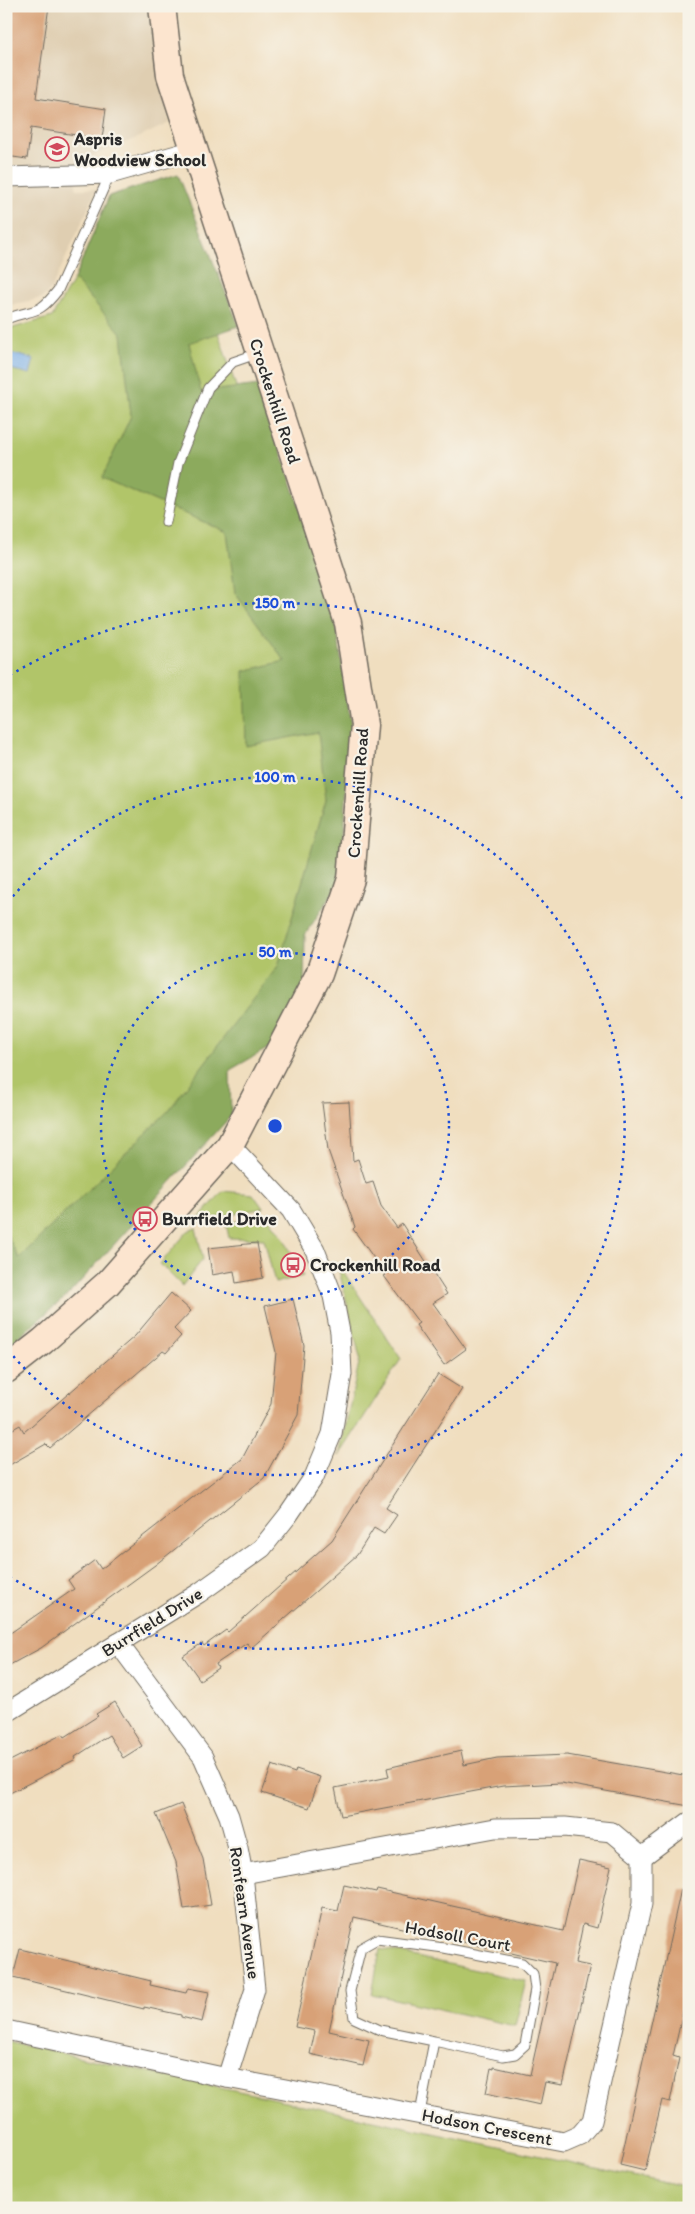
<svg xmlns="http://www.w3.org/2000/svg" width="695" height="2214" viewBox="0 0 695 2214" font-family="Itim,sans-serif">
<rect width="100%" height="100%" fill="#f7f3e8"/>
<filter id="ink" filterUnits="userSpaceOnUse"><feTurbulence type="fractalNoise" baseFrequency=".02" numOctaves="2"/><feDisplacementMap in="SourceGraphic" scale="10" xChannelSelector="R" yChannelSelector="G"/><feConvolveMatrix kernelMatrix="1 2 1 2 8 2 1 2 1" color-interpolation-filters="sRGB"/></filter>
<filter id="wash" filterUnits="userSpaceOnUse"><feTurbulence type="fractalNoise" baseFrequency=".0096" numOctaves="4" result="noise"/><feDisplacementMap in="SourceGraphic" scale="20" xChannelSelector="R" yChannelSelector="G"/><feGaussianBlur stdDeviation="1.12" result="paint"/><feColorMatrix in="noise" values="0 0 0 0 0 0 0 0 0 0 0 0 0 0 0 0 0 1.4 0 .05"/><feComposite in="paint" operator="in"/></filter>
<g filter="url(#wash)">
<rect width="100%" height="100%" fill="#f0debf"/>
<!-- built -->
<path fill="#dfceb1" d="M 6,6 L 153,6 L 169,123 L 140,137 L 77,162 L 76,189 L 97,189 L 51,290 L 42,298 L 6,306 Z"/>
<!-- green -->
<g fill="#b1c569" stroke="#6e784a">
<path d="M 166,178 L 287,538 L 336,803 L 270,1000 L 26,1318 L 6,1268 L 6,330 L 52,317 L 74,279 L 109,196 Z"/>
<path d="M 223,1191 L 253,1194 L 263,1208 L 196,1222 Z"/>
<path d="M 267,1216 L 283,1237 L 303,1276 L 275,1283 L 264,1239 L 229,1238 L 226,1223 Z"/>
<path d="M 196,1228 L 203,1259 L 182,1286 L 160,1264 L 188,1231 Z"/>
<path d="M 337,1262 L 401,1359 L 339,1456 L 360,1358 Z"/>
<path d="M 380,1949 L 526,1981 L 515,2026 L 372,1994 Z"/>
<path d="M 6,2041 L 689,2188 L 689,2208 L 6,2208 Z"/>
</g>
<!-- forest -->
<path fill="#8caa5d" stroke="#5c6a44" d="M 178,174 L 239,326 L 189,343 L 201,392 L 259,385 L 334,610 L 351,725 L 341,880 L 305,935 L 304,990 L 274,1045 L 230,1070 L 231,1116 L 70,1293 L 6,1348 L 6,1233 L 19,1258 L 169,1110 L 278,966 L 326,800 L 318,732 L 246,746 L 244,671 L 285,661 L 235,593 L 227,532 L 102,478 L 131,416 L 122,334 L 74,279 L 109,196 Z"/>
<!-- water -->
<path fill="#7db0e9" stroke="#546e8a" d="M 6,352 L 34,359 L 30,374 L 6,368 Z"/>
<g id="blocks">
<!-- building -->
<g fill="#d8a177">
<path d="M 6,6 L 49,6 L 36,98 L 106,109 L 102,139 L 31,128 L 27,159 L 6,156 Z"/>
<path d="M 349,1102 L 353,1161 L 358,1159 L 366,1184 L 373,1182 L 381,1206 L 397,1228 L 402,1224 L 447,1294 L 433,1303 L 466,1349 L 444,1365 L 416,1325 L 419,1323 L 384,1276 L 386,1275 L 353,1229 L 355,1227 L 328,1150 L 322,1103 Z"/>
<path d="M 257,1243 L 263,1278 L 236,1283 L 234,1271 L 212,1275 L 208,1248 Z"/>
<path d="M 171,1293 L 191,1311 L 174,1329 L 181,1336 L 166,1353 L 163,1351 L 50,1448 L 46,1444 L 6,1467 L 6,1433 L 20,1425 L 24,1432 L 135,1336 Z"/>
<path d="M 293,1299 L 304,1345 L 298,1415 L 264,1478 L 155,1565 L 41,1648 L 6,1667 L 6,1636 L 74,1589 L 68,1580 L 95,1560 L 101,1569 L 242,1459 L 271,1404 L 276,1352 L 265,1306 Z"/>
<path d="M 438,1374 L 462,1389 L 386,1508 L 397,1515 L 384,1534 L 374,1528 L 357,1555 L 251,1648 L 247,1643 L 216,1664 L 218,1668 L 200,1680 L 183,1656 L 202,1643 L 204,1646 L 226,1630 L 228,1632 L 332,1540 Z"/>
<path d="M 115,1702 L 142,1746 L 123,1758 L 109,1735 L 75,1757 L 76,1759 L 6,1795 L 6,1763 L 63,1734 L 65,1737 L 98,1716 L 96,1714 Z"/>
<path d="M 461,1751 L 464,1765 L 497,1758 L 567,1755 L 689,1776 L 689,1806 L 561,1783 L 503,1786 L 341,1816 L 335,1788 L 389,1777 L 387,1768 Z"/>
<path d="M 272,1765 L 295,1773 L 296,1769 L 320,1777 L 309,1808 L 262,1793 Z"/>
<path d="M 181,1804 L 203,1859 L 211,1905 L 184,1909 L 176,1862 L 156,1814 Z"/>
<path d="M 579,1860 L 611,1867 L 597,1928 L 583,1924 L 575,1963 L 590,1966 L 563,2085 L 545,2082 L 540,2105 L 486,2093 L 491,2068 L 494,2069 L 494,2067 L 530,2075 L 555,1963 L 354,1917 L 329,2031 L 369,2040 L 363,2066 L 310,2054 L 315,2031 L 295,2027 L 322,1908 L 338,1911 L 344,1885 L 376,1892 L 377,1889 L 563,1931 Z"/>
<path d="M 681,1889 L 689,1890 L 689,1985 L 673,2056 L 679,2058 L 670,2102 L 662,2100 L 645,2171 L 620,2165 Z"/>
<path d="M 20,1949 L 151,1981 L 150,1985 L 186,1993 L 188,1988 L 209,1992 L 202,2022 L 181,2017 L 181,2015 L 144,2007 L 144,2009 L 13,1977 Z"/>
</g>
</g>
</g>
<g filter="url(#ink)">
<use href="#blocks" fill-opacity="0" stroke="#706a5f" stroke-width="1"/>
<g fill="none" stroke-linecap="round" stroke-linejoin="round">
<!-- lane casing -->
<g stroke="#706a5f" stroke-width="11">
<g id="lane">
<path d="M 6,319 C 35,308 37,317 58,290 L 110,174"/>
<path d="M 166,522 L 178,463 L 208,388 L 233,362 L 259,353"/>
<path d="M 420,2113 L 434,2041 L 380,2030 L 354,2018 L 350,1991 L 361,1948 L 377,1939 L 444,1948 L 522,1963 L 533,1974 L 535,1989 L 525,2045 L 515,2054 L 503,2056 L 434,2041"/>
</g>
</g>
<!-- street casing -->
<g stroke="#706a5f" stroke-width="21">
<g id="street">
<path d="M 6,177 L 110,174 L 194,150"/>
<path d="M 6,1713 L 199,1593 L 262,1548 L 289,1514 L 314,1477 L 332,1434 L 342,1374 L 340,1332 L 333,1296 L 315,1250 L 291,1210 L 230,1145"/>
<path d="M 642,1857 L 689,1822"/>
<path d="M 6,2030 L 227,2078 L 255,1989 L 243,1874 L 238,1848 L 229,1816 L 203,1757 L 118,1643"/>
<path d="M 227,2078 L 564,2142 L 580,2135 L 592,2121 L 642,1904 L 642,1857 L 612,1832 L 565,1827 L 495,1828 L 243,1874"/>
</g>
</g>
<!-- secondary casing -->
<g stroke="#706a5f" stroke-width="29">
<path id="secondary" d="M 6,1370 L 43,1341 L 108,1283 L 230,1145 L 319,974 L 351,879 L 364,725 L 348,623 L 170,75 L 162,6"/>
</g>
<!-- lane -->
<use href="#lane" stroke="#fff" stroke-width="9"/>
<!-- street -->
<use href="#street" stroke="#fff" stroke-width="19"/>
<!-- secondary -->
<use href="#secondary" stroke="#fce5cf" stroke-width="26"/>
</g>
</g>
<!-- distance rings -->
<g fill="none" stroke="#1d4ed8" stroke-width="2.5" stroke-dasharray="2.5 5">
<circle cx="275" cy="1126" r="174"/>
<path d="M8 902A349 349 0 1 1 8 1350"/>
<path d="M687 1448A523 523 0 0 1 10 1577M10 675A523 523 0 0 1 687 804"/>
</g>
<!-- icons -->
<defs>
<g id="school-ring" transform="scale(1.25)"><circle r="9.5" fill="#f7f3e8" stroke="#d1495b" stroke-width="1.5"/><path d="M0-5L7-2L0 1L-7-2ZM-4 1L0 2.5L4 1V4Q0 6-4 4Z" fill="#d1495b"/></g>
<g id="bus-ring" transform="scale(1.25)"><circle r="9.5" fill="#f7f3e8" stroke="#d1495b" stroke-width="1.5"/><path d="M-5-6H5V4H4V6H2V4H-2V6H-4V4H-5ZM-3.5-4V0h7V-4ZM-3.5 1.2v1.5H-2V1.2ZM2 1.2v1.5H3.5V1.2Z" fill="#d1495b"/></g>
</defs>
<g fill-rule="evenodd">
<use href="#school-ring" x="57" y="149"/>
<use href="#bus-ring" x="145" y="1219"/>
<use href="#bus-ring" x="293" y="1265"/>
</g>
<g text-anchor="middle" stroke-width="4.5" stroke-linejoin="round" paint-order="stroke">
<!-- poi labels -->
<g font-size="18" font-weight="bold" fill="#2b2b2b" stroke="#f7f3e8" text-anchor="start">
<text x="74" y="145">Aspris<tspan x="74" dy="21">Woodview School</tspan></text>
<text x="162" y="1225">Burrfield Drive</text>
<text x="310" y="1271">Crockenhill Road</text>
</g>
<!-- street labels -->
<g font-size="18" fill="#2b2b2b" stroke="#f7f3e8">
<text transform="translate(275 401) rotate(72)" y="6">Crockenhill Road</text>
<text transform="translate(358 793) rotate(-86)" y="6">Crockenhill Road</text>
<text transform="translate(152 1622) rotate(-32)" y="6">Burrfield Drive</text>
<text transform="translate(245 1913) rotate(82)" y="6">Ronfearn Avenue</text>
<text transform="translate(458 1936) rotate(10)" y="6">Hodsoll Court</text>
<text transform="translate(487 2127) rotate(11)" y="6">Hodson Crescent</text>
</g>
</g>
<circle cx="275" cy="1126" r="8" fill="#1d4ed8" stroke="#f7f3e8" stroke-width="2.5"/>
<g font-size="15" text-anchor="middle" font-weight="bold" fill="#1d4ed8" stroke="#f7f3e8" stroke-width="4.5" stroke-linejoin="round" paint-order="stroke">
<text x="275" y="608">150 m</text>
<text x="275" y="782">100 m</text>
<text x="275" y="957">50 m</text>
</g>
<!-- margin -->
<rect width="695" height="2214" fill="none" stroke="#f7f3e8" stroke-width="25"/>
</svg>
